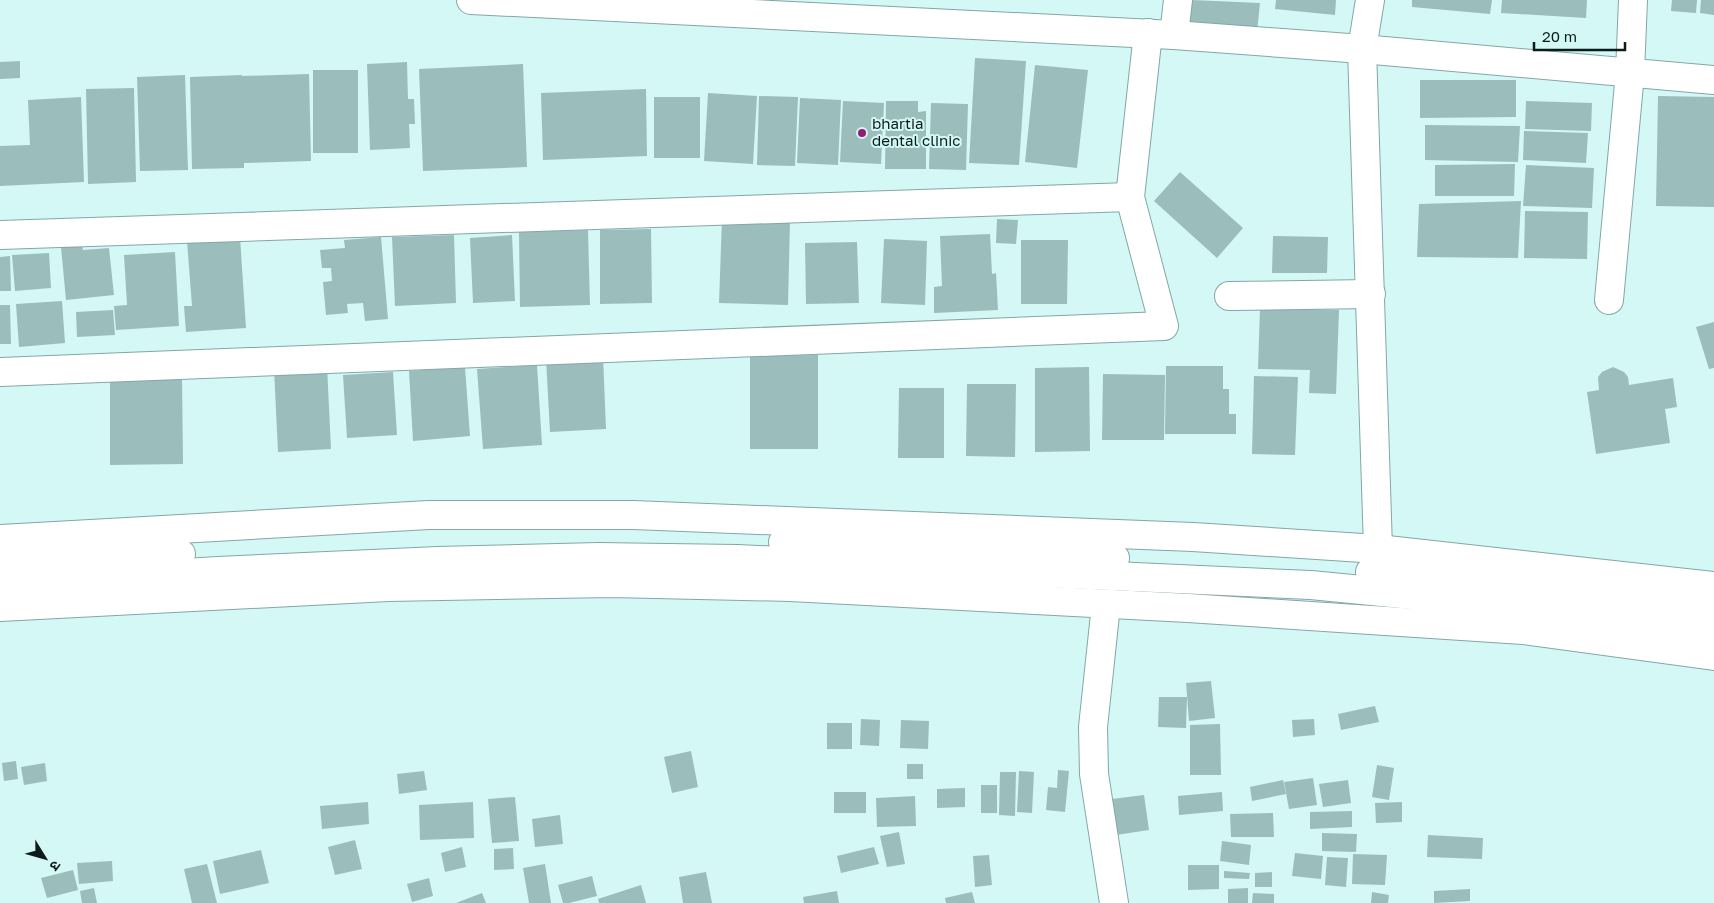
<svg xmlns="http://www.w3.org/2000/svg" width="1714" height="903" viewBox="0 0 1714 903" font-family="'Golos Text','Noto Sans Devanagari',sans-serif">
<rect width="100%" height="100%" fill="#d3f8f5"/>
<!-- building -->
<g fill="#9bbebc">
<path d="M 1192,0 L 1260,3 L 1257,32 L 1189,27 Z"/>
<path d="M 1276,0 L 1336,0 L 1335,15 L 1275,9 Z"/>
<path d="M 1412,0 L 1492,0 L 1490,14 L 1412,7 Z"/>
<path d="M 1502,0 L 1587,0 L 1586,18 L 1501,13 Z"/>
<path d="M 1672,0 L 1697,0 L 1696,13 L 1671,11 Z"/>
<path d="M 1701,0 L 1714,0 L 1714,15 L 1700,13 Z"/>
<path d="M 975,58 L 1026,61 L 1019,165 L 969,163 Z"/>
<path d="M 20,61 L 20,78 L 0,79 L 0,62 Z"/>
<path d="M 407,62 L 408,99 L 414,99 L 415,124 L 409,124 L 410,148 L 370,150 L 367,64 Z"/>
<path d="M 523,64 L 527,167 L 423,171 L 419,69 Z"/>
<path d="M 1035,65 L 1088,70 L 1077,168 L 1025,162 Z"/>
<rect x="313" y="70" width="45" height="83"/>
<path d="M 309,74 L 311,161 L 244,163 L 244,168 L 192,169 L 190,77 L 242,75 L 243,88 L 242,76 Z"/>
<path d="M 185,75 L 188,170 L 140,171 L 137,77 Z"/>
<path d="M 1420,80 L 1516,80 L 1516,117 L 1420,118 Z"/>
<path d="M 134,88 L 136,182 L 88,184 L 86,89 Z"/>
<path d="M 646,89 L 647,156 L 543,160 L 541,93 Z"/>
<path d="M 708,93 L 757,96 L 753,164 L 704,161 Z"/>
<path d="M 759,96 L 798,97 L 795,166 L 757,165 Z"/>
<path d="M 1658,96 L 1714,97 L 1714,207 L 1656,206 Z"/>
<path d="M 81,97 L 84,182 L 0,186 L 0,146 L 30,145 L 28,100 Z"/>
<rect x="654" y="97" width="46" height="61"/>
<path d="M 800,98 L 841,100 L 838,165 L 797,163 Z"/>
<path d="M 843,101 L 884,103 L 881,164 L 840,162 Z"/>
<path d="M 886,101 L 918,101 L 918,112 L 926,111 L 926,169 L 885,169 Z"/>
<path d="M 1526,101 L 1592,103 L 1591,131 L 1525,129 Z"/>
<path d="M 931,103 L 968,104 L 966,170 L 929,169 Z"/>
<path d="M 1425,125 L 1520,126 L 1518,162 L 1425,160 Z"/>
<path d="M 1524,131 L 1588,133 L 1586,163 L 1523,160 Z"/>
<path d="M 1515,164 L 1514,196 L 1435,196 L 1435,165 Z"/>
<path d="M 1526,165 L 1594,168 L 1592,208 L 1523,206 Z"/>
<path d="M 1180,172 L 1243,228 L 1217,258 L 1154,201 Z"/>
<path d="M 1521,201 L 1518,258 L 1417,257 L 1419,204 Z"/>
<path d="M 1525,211 L 1588,212 L 1587,259 L 1524,258 Z"/>
<path d="M 722,219 L 790,221 L 788,305 L 719,303 Z"/>
<path d="M 997,219 L 1018,220 L 1016,244 L 996,243 Z"/>
<path d="M 651,229 L 652,303 L 600,304 L 600,230 Z"/>
<path d="M 588,230 L 590,305 L 520,307 L 519,232 Z"/>
<path d="M 990,234 L 992,274 L 996,273 L 998,310 L 934,313 L 934,287 L 942,286 L 940,236 Z"/>
<path d="M 454,235 L 456,303 L 395,306 L 392,237 Z"/>
<path d="M 512,235 L 515,301 L 473,303 L 470,238 Z"/>
<path d="M 1273,236 L 1328,237 L 1327,273 L 1272,273 Z"/>
<path d="M 240,237 L 246,328 L 186,332 L 184,306 L 192,306 L 187,241 Z"/>
<path d="M 381,237 L 388,319 L 365,321 L 363,303 L 347,304 L 348,313 L 326,315 L 323,282 L 332,281 L 331,268 L 322,268 L 320,250 L 345,248 L 344,240 Z"/>
<path d="M 884,239 L 927,241 L 925,305 L 881,303 Z"/>
<path d="M 1021,240 L 1068,240 L 1067,304 L 1021,304 Z"/>
<path d="M 857,242 L 859,303 L 806,304 L 805,243 Z"/>
<path d="M 82,245 L 83,250 L 109,248 L 114,295 L 66,300 L 61,247 Z"/>
<path d="M 175,252 L 179,326 L 116,330 L 114,306 L 127,305 L 124,255 Z"/>
<path d="M 49,253 L 51,288 L 15,291 L 12,255 Z"/>
<path d="M 10,256 L 11,291 L 0,291 L 0,257 Z"/>
<path d="M 62,301 L 65,343 L 19,347 L 16,304 Z"/>
<path d="M 0,305 L 10,305 L 11,344 L 0,344 Z"/>
<path d="M 1260,308 L 1339,310 L 1336,394 L 1309,393 L 1310,370 L 1258,369 Z"/>
<path d="M 113,310 L 115,335 L 77,337 L 76,312 Z"/>
<path d="M 1714,322 L 1714,368 L 1709,369 L 1696,327 Z"/>
<path d="M 818,355 L 818,449 L 750,449 L 750,356 Z"/>
<path d="M 603,356 L 606,429 L 550,432 L 546,359 Z"/>
<path d="M 537,365 L 542,445 L 483,449 L 477,369 Z"/>
<path d="M 327,366 L 331,449 L 278,452 L 274,369 Z"/>
<path d="M 1166,366 L 1223,366 L 1223,389 L 1229,389 L 1229,414 L 1236,414 L 1236,434 L 1165,434 Z"/>
<path d="M 465,367 L 470,436 L 413,441 L 409,371 Z"/>
<path d="M 1089,367 L 1090,451 L 1035,452 L 1035,368 Z"/>
<path d="M 1613,367 L 1624,372 L 1628,377 L 1629,385 L 1673,378 L 1677,407 L 1665,409 L 1670,443 L 1596,454 L 1587,392 L 1599,390 L 1598,377 L 1602,372 Z"/>
<path d="M 393,372 L 397,435 L 347,438 L 343,375 Z"/>
<path d="M 1103,374 L 1165,375 L 1164,440 L 1102,440 Z"/>
<path d="M 182,375 L 183,464 L 110,465 L 110,376 Z"/>
<path d="M 1254,376 L 1298,377 L 1295,455 L 1252,454 Z"/>
<path d="M 967,384 L 1016,384 L 1015,457 L 966,456 Z"/>
<path d="M 899,388 L 944,388 L 944,458 L 898,458 Z"/>
<path d="M 1211,681 L 1215,718 L 1189,721 L 1186,683 Z"/>
<path d="M 1159,697 L 1187,697 L 1186,728 L 1158,727 Z"/>
<path d="M 1375,706 L 1379,722 L 1341,730 L 1338,714 Z"/>
<path d="M 861,719 L 880,720 L 879,746 L 860,745 Z"/>
<path d="M 1314,719 L 1315,735 L 1293,737 L 1292,720 Z"/>
<path d="M 901,720 L 929,721 L 928,749 L 900,748 Z"/>
<rect x="827" y="723" width="25" height="26"/>
<path d="M 1220,724 L 1221,775 L 1190,775 L 1190,725 Z"/>
<path d="M 691,751 L 698,787 L 672,793 L 664,757 Z"/>
<path d="M 16,761 L 18,779 L 4,781 L 2,763 Z"/>
<path d="M 45,763 L 47,781 L 24,785 L 21,767 Z"/>
<rect x="907" y="764" width="16" height="15"/>
<path d="M 1377,765 L 1394,768 L 1389,800 L 1372,797 Z"/>
<path d="M 1058,770 L 1069,771 L 1065,812 L 1046,810 L 1048,787 L 1057,788 Z"/>
<path d="M 424,771 L 427,790 L 399,794 L 397,774 Z"/>
<path d="M 1019,771 L 1034,772 L 1032,813 L 1017,812 Z"/>
<path d="M 1000,772 L 1016,772 L 1015,816 L 999,815 Z"/>
<path d="M 1313,778 L 1317,805 L 1289,809 L 1284,782 Z"/>
<path d="M 1283,780 L 1286,794 L 1252,801 L 1250,787 Z"/>
<path d="M 1348,780 L 1351,803 L 1323,807 L 1319,784 Z"/>
<rect x="981" y="785" width="16" height="28"/>
<path d="M 965,788 L 965,807 L 937,808 L 937,789 Z"/>
<rect x="834" y="792" width="32" height="21"/>
<path d="M 1222,792 L 1223,811 L 1179,815 L 1178,796 Z"/>
<path d="M 1144,795 L 1149,830 L 1116,835 L 1112,799 Z"/>
<path d="M 915,796 L 916,826 L 877,827 L 876,798 Z"/>
<path d="M 515,797 L 519,841 L 492,843 L 488,799 Z"/>
<path d="M 368,802 L 369,824 L 322,829 L 320,806 Z"/>
<path d="M 473,802 L 474,838 L 420,840 L 419,805 Z"/>
<path d="M 1402,802 L 1402,822 L 1376,823 L 1375,803 Z"/>
<path d="M 1352,811 L 1352,827 L 1310,829 L 1310,812 Z"/>
<path d="M 1273,813 L 1274,837 L 1231,837 L 1230,814 Z"/>
<path d="M 560,815 L 563,844 L 535,847 L 532,819 Z"/>
<path d="M 899,832 L 905,864 L 887,867 L 880,836 Z"/>
<path d="M 1322,833 L 1357,834 L 1356,852 L 1322,851 Z"/>
<path d="M 1428,835 L 1483,838 L 1482,859 L 1427,857 Z"/>
<path d="M 355,840 L 362,869 L 335,875 L 328,847 Z"/>
<path d="M 1222,841 L 1251,845 L 1249,865 L 1220,861 Z"/>
<path d="M 462,847 L 466,867 L 445,872 L 441,853 Z"/>
<path d="M 874,847 L 879,864 L 841,873 L 837,856 Z"/>
<path d="M 513,848 L 514,869 L 494,870 L 494,849 Z"/>
<path d="M 261,850 L 269,883 L 220,894 L 213,861 Z"/>
<path d="M 1295,853 L 1323,856 L 1321,879 L 1292,876 Z"/>
<path d="M 1353,854 L 1387,855 L 1385,885 L 1352,884 Z"/>
<path d="M 989,855 L 992,885 L 975,887 L 973,856 Z"/>
<path d="M 1327,857 L 1348,858 L 1346,887 L 1325,885 Z"/>
<path d="M 112,861 L 113,881 L 79,884 L 77,863 Z"/>
<path d="M 207,864 L 217,903 L 192,903 L 184,869 Z"/>
<path d="M 545,864 L 551,903 L 529,903 L 523,868 Z"/>
<path d="M 1188,865 L 1219,865 L 1219,889 L 1188,890 Z"/>
<path d="M 73,870 L 78,890 L 47,898 L 41,878 Z"/>
<path d="M 1224,871 L 1250,873 L 1249,879 L 1224,878 Z"/>
<path d="M 706,872 L 712,903 L 683,903 L 679,877 Z"/>
<path d="M 1272,872 L 1272,887 L 1255,887 L 1255,873 Z"/>
<path d="M 592,876 L 597,896 L 569,903 L 563,903 L 558,885 Z"/>
<path d="M 429,878 L 433,896 L 412,902 L 407,884 Z"/>
<path d="M 641,885 L 646,903 L 599,903 L 598,899 Z"/>
<path d="M 94,888 L 97,903 L 82,903 L 80,891 Z"/>
<path d="M 1248,888 L 1248,903 L 1228,903 L 1228,889 Z"/>
<path d="M 1470,889 L 1470,901 L 1434,903 L 1434,891 Z"/>
<path d="M 837,891 L 839,903 L 804,903 L 803,897 Z"/>
<path d="M 972,892 L 975,903 L 946,903 L 945,898 Z"/>
<path d="M 1372,892 L 1389,895 L 1388,903 L 1371,903 Z"/>
<path d="M 482,893 L 486,903 L 456,903 Z"/>
<path d="M 1253,893 L 1274,894 L 1274,903 L 1252,903 Z"/>
</g>
<g fill="none" stroke-linecap="round" stroke-linejoin="round">
<!-- minor casing -->
<g stroke="#84a7a5" stroke-width="30">
<g id="minor">
<path d="M 471,0 L 1174,35 L 1362,49 L 1714,80"/>
<path d="M 1370,0 L 1362,49 L 1378,549"/>
<path d="M 1174,35 L 1178,0"/>
<path d="M 0,235 L 1130,197"/>
<path d="M 1229,296 L 1371,294"/>
<path d="M 1609,300 L 1630,73 L 1633,0"/>
<path d="M 0,372 L 1164,326 L 1130,197 L 1148,33"/>
<path d="M 783,542 L 914,545 L 1115,558"/>
<path d="M 0,564 L 181,554"/>
<path d="M 1370,572 L 1462,580 L 1714,611"/>
<path d="M 0,584 L 218,571 L 438,561 L 598,557 L 737,559 L 1311,585 L 1463,600 L 1714,631"/>
<path d="M 1106,605 L 1093,727 L 1094,774 L 1114,903"/>
</g>
</g>
<!-- major casing -->
<g stroke="#84a7a5" stroke-width="30">
<g id="major">
<path d="M 0,539 L 429,515 L 633,515 L 1193,537 L 1378,549 L 1714,586"/>
<path d="M 0,607 L 388,587 L 612,583 L 790,587 L 1188,608 L 1523,630 L 1714,656"/>
</g>
</g>
<!-- minor -->
<use href="#minor" stroke="#fff" stroke-width="28"/>
<!-- major -->
<use href="#major" stroke="#fff" stroke-width="28"/>
</g>
<!-- markers -->
<circle fill="#961b76" stroke="#d3f8f5" stroke-width="2" cx="862" cy="133" r="5"/>
<g text-anchor="middle" stroke-width="4" stroke-linejoin="round" paint-order="stroke">
<!-- poi labels -->
<g font-size="15" fill="#0d1b1a" stroke="#d3f8f5" text-anchor="start">
<text x="872" y="129">bhartia<tspan x="872" dy="17">dental clinic</tspan></text>
</g>
</g>
<!-- north arrow -->
<g transform="translate(45 858) rotate(127)" stroke="#d3f8f5" stroke-width="4" paint-order="stroke">
<path d="M0-4L9 19L0 12L-9 19Z" fill="#0d1b1a"/>
<text y="-8" font-size="14" font-weight="bold" text-anchor="middle" fill="#0d1b1a">उ</text>
</g>
<!-- scale -->
<path d="M1534 42v8h91v-8" fill="none" stroke="#0d1b1a" stroke-width="2.5"/>
<text x="1542" y="42" font-size="15" fill="#0d1b1a" stroke="#d3f8f5" stroke-width="4" paint-order="stroke">20 m</text>
</svg>
